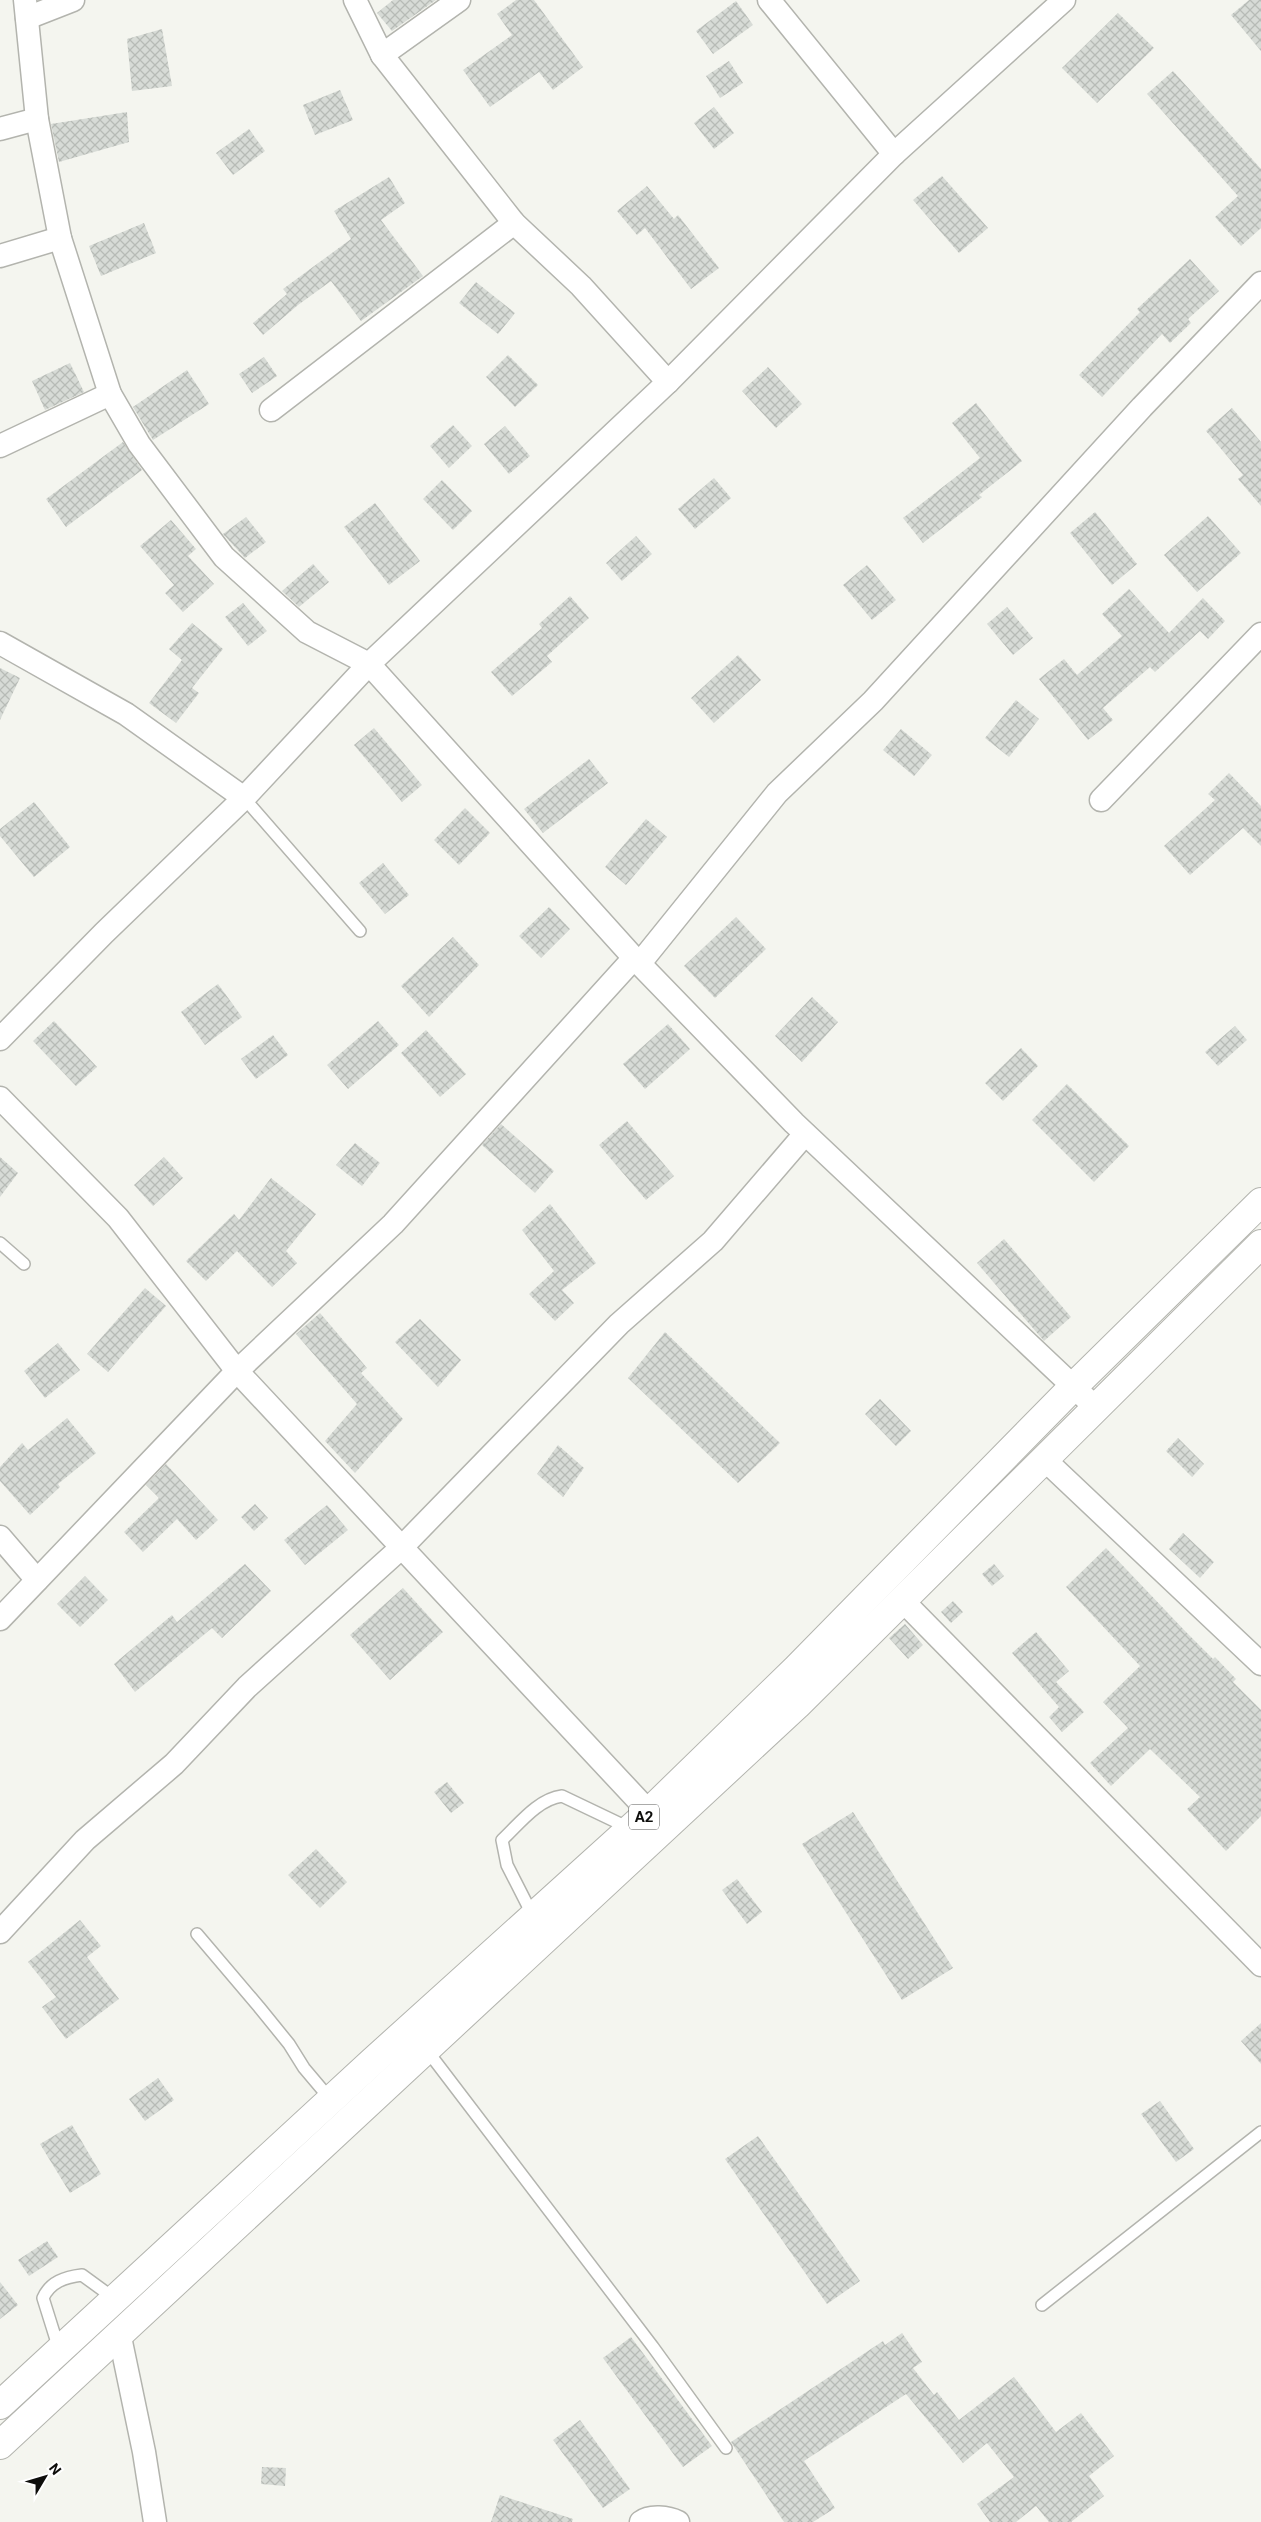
<svg xmlns="http://www.w3.org/2000/svg" width="1261" height="2522" viewBox="0 0 1261 2522" font-family="Roboto,sans-serif">
<defs>
<pattern id="building-cross-hatch" width="8" height="8" patternUnits="userSpaceOnUse" patternTransform="scale(1.25)"><rect width="8" height="8" fill="#d7dbd6"/><path d="M0 0l8 8M0 8l8-8" fill="none" stroke="#b7bbb6"/></pattern>
</defs>
<rect width="100%" height="100%" fill="#f4f5ef"/>
<!-- building -->
<g fill="url(#building-cross-hatch)">
<path d="M 393,0 L 436,0 L 392,31 L 377,13 Z"/>
<path d="M 516,0 L 534,0 L 583,67 L 553,90 L 539,72 L 490,107 L 463,70 L 512,35 L 497,14 Z"/>
<path d="M 1249,0 L 1261,0 L 1261,51 L 1231,15 Z"/>
<path d="M 736,1 L 753,25 L 713,54 L 696,31 Z"/>
<path d="M 1118,13 L 1154,48 L 1097,103 L 1062,68 Z"/>
<path d="M 162,29 L 172,86 L 132,91 L 127,39 Z"/>
<path d="M 729,61 L 743,83 L 720,98 L 706,76 Z"/>
<path d="M 1173,71 L 1261,169 L 1261,228 L 1241,246 L 1215,217 L 1238,196 L 1147,94 Z"/>
<path d="M 340,90 L 353,120 L 315,135 L 303,105 Z"/>
<path d="M 714,107 L 734,133 L 714,149 L 694,123 Z"/>
<path d="M 127,112 L 129,142 L 59,162 L 51,124 Z"/>
<path d="M 249,129 L 265,151 L 233,175 L 216,153 Z"/>
<path d="M 942,176 L 988,228 L 959,253 L 913,200 Z"/>
<path d="M 389,177 L 405,203 L 381,220 L 423,276 L 361,321 L 331,281 L 298,305 L 263,335 L 253,323 L 287,294 L 283,289 L 351,239 L 334,211 Z"/>
<path d="M 647,186 L 674,219 L 678,215 L 719,268 L 691,289 L 645,228 L 637,235 L 617,211 Z"/>
<path d="M 144,223 L 156,253 L 101,276 L 89,246 Z"/>
<path d="M 1190,259 L 1219,291 L 1188,319 L 1191,323 L 1170,343 L 1162,334 L 1102,397 L 1079,375 L 1140,312 L 1137,309 Z"/>
<path d="M 476,282 L 515,313 L 498,334 L 459,303 Z"/>
<path d="M 508,355 L 538,385 L 515,407 L 486,377 Z"/>
<path d="M 264,357 L 277,376 L 252,393 L 239,374 Z"/>
<path d="M 70,363 L 84,392 L 45,410 L 32,381 Z"/>
<path d="M 768,367 L 802,404 L 776,428 L 742,391 Z"/>
<path d="M 187,370 L 209,404 L 153,440 L 133,407 Z"/>
<path d="M 976,403 L 1022,461 L 979,495 L 982,497 L 923,543 L 903,518 L 980,458 L 952,423 Z"/>
<path d="M 1232,408 L 1261,442 L 1261,506 L 1238,479 L 1243,475 L 1206,431 Z"/>
<path d="M 453,425 L 472,446 L 449,468 L 430,446 Z"/>
<path d="M 505,426 L 530,456 L 509,474 L 484,444 Z"/>
<path d="M 123,442 L 142,470 L 66,527 L 46,499 Z"/>
<path d="M 714,478 L 731,498 L 695,529 L 678,509 Z"/>
<path d="M 442,480 L 472,511 L 453,530 L 423,499 Z"/>
<path d="M 375,503 L 420,561 L 389,585 L 344,527 Z"/>
<path d="M 1095,512 L 1137,564 L 1112,585 L 1070,533 Z"/>
<path d="M 1208,516 L 1241,553 L 1197,592 L 1164,555 Z"/>
<path d="M 246,517 L 266,542 L 245,558 L 223,534 Z"/>
<path d="M 171,520 L 196,549 L 188,556 L 214,584 L 183,612 L 165,593 L 174,585 L 140,546 Z"/>
<path d="M 636,536 L 652,554 L 622,581 L 606,563 Z"/>
<path d="M 313,564 L 329,582 L 299,607 L 282,591 Z"/>
<path d="M 867,565 L 896,600 L 872,620 L 843,585 Z"/>
<path d="M 1129,589 L 1169,633 L 1203,598 L 1225,621 L 1208,639 L 1200,631 L 1155,672 L 1150,667 L 1103,708 L 1113,720 L 1088,740 L 1039,679 L 1064,659 L 1077,675 L 1122,636 L 1102,614 Z"/>
<path d="M 570,596 L 589,618 L 547,656 L 552,662 L 512,696 L 491,672 L 542,628 L 539,624 Z"/>
<path d="M 243,603 L 267,631 L 248,646 L 225,617 Z"/>
<path d="M 1007,607 L 1033,638 L 1013,655 L 987,624 Z"/>
<path d="M 192,623 L 223,649 L 192,688 L 199,693 L 176,723 L 149,703 L 182,660 L 169,649 Z"/>
<path d="M 738,655 L 761,680 L 714,723 L 691,698 Z"/>
<path d="M 0,668 L 20,678 L 0,720 Z"/>
<path d="M 1016,700 L 1039,719 L 1009,757 L 985,738 Z"/>
<path d="M 374,728 L 422,785 L 402,802 L 354,745 Z"/>
<path d="M 901,729 L 932,755 L 914,776 L 883,750 Z"/>
<path d="M 589,759 L 608,783 L 543,833 L 524,809 Z"/>
<path d="M 1229,773 L 1261,806 L 1261,846 L 1243,828 L 1190,875 L 1164,846 L 1215,800 L 1208,794 Z"/>
<path d="M 34,802 L 70,847 L 34,877 L 0,836 L 0,829 Z"/>
<path d="M 465,808 L 490,833 L 459,865 L 434,840 Z"/>
<path d="M 646,819 L 667,837 L 626,885 L 605,867 Z"/>
<path d="M 383,863 L 409,895 L 385,914 L 359,883 Z"/>
<path d="M 549,907 L 570,929 L 541,958 L 519,936 Z"/>
<path d="M 736,917 L 766,949 L 715,998 L 684,966 Z"/>
<path d="M 453,937 L 479,965 L 429,1017 L 401,986 Z"/>
<path d="M 218,984 L 242,1017 L 205,1045 L 181,1012 Z"/>
<path d="M 812,997 L 838,1022 L 802,1062 L 775,1036 Z"/>
<path d="M 54,1021 L 97,1067 L 76,1086 L 33,1041 Z"/>
<path d="M 378,1021 L 399,1045 L 348,1089 L 327,1065 Z"/>
<path d="M 668,1024 L 690,1049 L 645,1089 L 623,1064 Z"/>
<path d="M 1235,1026 L 1247,1040 L 1218,1066 L 1205,1052 Z"/>
<path d="M 426,1030 L 466,1074 L 440,1097 L 401,1053 Z"/>
<path d="M 273,1035 L 288,1055 L 256,1079 L 241,1059 Z"/>
<path d="M 1021,1048 L 1038,1066 L 1003,1101 L 985,1083 Z"/>
<path d="M 1067,1084 L 1129,1146 L 1094,1182 L 1032,1120 Z"/>
<path d="M 627,1121 L 674,1176 L 646,1200 L 599,1145 Z"/>
<path d="M 501,1124 L 554,1171 L 535,1193 L 482,1145 Z"/>
<path d="M 355,1143 L 380,1163 L 362,1186 L 336,1165 Z"/>
<path d="M 0,1157 L 18,1173 L 0,1197 Z"/>
<path d="M 164,1157 L 183,1178 L 153,1206 L 134,1185 Z"/>
<path d="M 271,1178 L 316,1214 L 286,1251 L 297,1263 L 272,1287 L 237,1251 L 206,1281 L 186,1261 L 234,1214 L 239,1220 Z"/>
<path d="M 550,1204 L 596,1263 L 562,1290 L 574,1303 L 555,1321 L 529,1294 L 554,1271 L 522,1230 Z"/>
<path d="M 1004,1239 L 1071,1317 L 1044,1341 L 977,1263 Z"/>
<path d="M 145,1288 L 166,1306 L 108,1372 L 87,1354 Z"/>
<path d="M 320,1313 L 367,1368 L 361,1373 L 403,1419 L 355,1473 L 325,1441 L 357,1404 L 296,1334 Z"/>
<path d="M 420,1319 L 461,1360 L 438,1387 L 395,1342 Z"/>
<path d="M 665,1332 L 780,1443 L 738,1483 L 628,1378 Z"/>
<path d="M 58,1343 L 80,1370 L 45,1398 L 24,1371 Z"/>
<path d="M 880,1399 L 911,1431 L 896,1446 L 865,1414 Z"/>
<path d="M 67,1418 L 96,1453 L 58,1484 L 60,1487 L 30,1515 L 0,1481 L 0,1467 L 22,1443 L 28,1450 Z"/>
<path d="M 1178,1438 L 1204,1464 L 1192,1477 L 1166,1451 Z"/>
<path d="M 558,1445 L 584,1468 L 563,1497 L 537,1474 Z"/>
<path d="M 166,1464 L 218,1520 L 196,1540 L 177,1519 L 143,1552 L 124,1532 L 159,1498 L 146,1485 Z"/>
<path d="M 255,1504 L 268,1518 L 254,1531 L 241,1517 Z"/>
<path d="M 327,1505 L 348,1530 L 305,1565 L 284,1540 Z"/>
<path d="M 1183,1533 L 1214,1562 L 1200,1578 L 1169,1549 Z"/>
<path d="M 1106,1548 L 1186,1632 L 1213,1659 L 1215,1657 L 1236,1679 L 1233,1682 L 1261,1710 L 1261,1816 L 1226,1851 L 1187,1809 L 1200,1797 L 1150,1749 L 1111,1786 L 1090,1763 L 1128,1728 L 1103,1702 L 1140,1666 L 1066,1587 Z"/>
<path d="M 245,1564 L 271,1591 L 222,1638 L 212,1628 L 135,1692 L 114,1664 L 172,1615 L 177,1622 Z"/>
<path d="M 994,1564 L 1004,1576 L 992,1586 L 982,1574 Z"/>
<path d="M 85,1576 L 108,1600 L 80,1627 L 57,1604 Z"/>
<path d="M 403,1588 L 443,1632 L 390,1680 L 350,1635 Z"/>
<path d="M 953,1601 L 963,1612 L 951,1623 L 941,1612 Z"/>
<path d="M 905,1624 L 923,1645 L 908,1659 L 889,1638 Z"/>
<path d="M 1036,1632 L 1069,1671 L 1056,1682 L 1084,1712 L 1062,1732 L 1049,1717 L 1059,1707 L 1012,1653 Z"/>
<path d="M 447,1782 L 464,1803 L 451,1813 L 434,1792 Z"/>
<path d="M 853,1812 L 953,1968 L 902,2000 L 802,1844 Z"/>
<path d="M 316,1849 L 347,1882 L 320,1908 L 288,1875 Z"/>
<path d="M 737,1879 L 762,1912 L 747,1924 L 722,1890 Z"/>
<path d="M 80,1920 L 101,1946 L 87,1957 L 119,1999 L 66,2039 L 42,2007 L 56,1997 L 28,1962 Z"/>
<path d="M 1261,2023 L 1261,2064 L 1241,2041 Z"/>
<path d="M 158,2078 L 174,2100 L 145,2121 L 129,2099 Z"/>
<path d="M 1160,2101 L 1194,2149 L 1176,2162 L 1141,2114 Z"/>
<path d="M 72,2125 L 101,2174 L 70,2193 L 40,2144 Z"/>
<path d="M 758,2136 L 860,2281 L 827,2304 L 725,2159 Z"/>
<path d="M 47,2241 L 58,2257 L 29,2276 L 18,2260 Z"/>
<path d="M 0,2282 L 18,2305 L 0,2319 Z"/>
<path d="M 902,2333 L 922,2362 L 913,2368 L 934,2395 L 937,2392 L 959,2420 L 1014,2377 L 1056,2432 L 1081,2413 L 1114,2456 L 1089,2476 L 1104,2496 L 1071,2522 L 1049,2522 L 1036,2506 L 1016,2522 L 990,2522 L 977,2504 L 1014,2477 L 987,2443 L 963,2463 L 906,2394 L 804,2461 L 835,2508 L 813,2522 L 784,2522 L 731,2442 L 883,2341 L 885,2345 Z"/>
<path d="M 631,2337 L 712,2446 L 683,2467 L 603,2358 Z"/>
<path d="M 580,2420 L 630,2489 L 603,2508 L 553,2440 Z"/>
<path d="M 262,2467 L 286,2468 L 285,2486 L 261,2484 Z"/>
<path d="M 500,2495 L 573,2519 L 572,2522 L 491,2522 Z"/>
</g>
<g fill="none" stroke-linecap="round" stroke-linejoin="round">
<!-- lane casing -->
<g stroke="#b3b4ae" stroke-width="14">
<g id="lane">
<path d="M 244,798 L 360,931"/>
<path d="M 0,1243 L 24,1264"/>
<path d="M 533,1916 L 507,1865 L 502,1840 C 519,1824 538,1799 562,1796 L 629,1828"/>
<path d="M 197,1934 L 259,2007 L 289,2044 L 304,2068 L 331,2100"/>
<path d="M 426,2049 L 653,2347 L 726,2448"/>
<path d="M 1042,2305 L 1261,2132"/>
<path d="M 59,2349 L 43,2298 C 50,2282 65,2277 82,2275 L 115,2299"/>
</g>
</g>
<!-- street casing -->
<g stroke="#b3b4ae" stroke-width="25">
<g id="street">
<path d="M 25,0 L 37,119 L 60,238 L 110,394 L 139,444 L 224,557 L 307,632 L 369,664 L 634,958 L 794,1123 L 1095,1407"/>
<path d="M 355,0 L 382,55 L 514,223 L 581,286 L 668,382"/>
<path d="M 769,0 L 894,154"/>
<path d="M 27,18 L 73,0"/>
<path d="M 382,55 L 459,0"/>
<path d="M 0,129 L 37,119"/>
<path d="M 0,256 L 60,238"/>
<path d="M 271,410 L 514,223"/>
<path d="M 0,446 L 110,394"/>
<path d="M 0,643 L 126,714 L 244,798"/>
<path d="M 1101,800 L 1261,634"/>
<path d="M 640,963 L 777,793 L 873,701 L 1142,407 L 1261,283"/>
<path d="M 0,1039 L 104,933 L 244,798 L 369,664 L 668,382 L 894,154 L 1064,0"/>
<path d="M 0,1098 L 118,1218 L 237,1371 L 649,1812"/>
<path d="M 1044,1459 L 1261,1664"/>
<path d="M 0,1537 L 37,1580"/>
<path d="M 903,1601 L 1261,1965"/>
<path d="M 0,1619 L 237,1371 L 393,1224 L 634,958"/>
<path d="M 0,1932 L 85,1840 L 174,1764 L 247,1687 L 401,1548 L 619,1324 L 713,1241 L 805,1134"/>
<path d="M 120,2337 L 144,2452 L 155,2522"/>
<path d="M 641,2522 C 650,2515 668,2517 678,2522"/>
</g>
</g>
<!-- highway casing -->
<g stroke="#b3b4ae" stroke-width="30">
<g id="highway">
<path d="M 0,2405 L 372,2062 L 649,1812 L 796,1669 L 1073,1387 L 1261,1202"/>
<path d="M 0,2445 L 797,1705 L 1261,1244"/>
</g>
</g>
<!-- lane -->
<use href="#lane" stroke="#fff" stroke-width="11"/>
<!-- street -->
<use href="#street" stroke="#fff" stroke-width="22"/>
<!-- highway -->
<use href="#highway" stroke="#fff" stroke-width="28"/>
</g>
<g text-anchor="middle" stroke-width="5" stroke-linejoin="round" paint-order="stroke">
<!-- shield labels -->
<rect fill="#fff" stroke="#565655" stroke-width="1" x="629" y="1804.5" width="30" height="25" rx="4"/>
<g font-size="15" font-weight="bold" fill="#0e0e0c">
<text x="644" y="1822">A2</text>
</g>
</g>
<!-- north arrow -->
<g transform="translate(45 2477) rotate(52)" stroke="#ffffff" stroke-width="4" paint-order="stroke">
<path d="M0-4L9 19L0 12L-9 19Z" fill="#0e0e0c"/>
<text y="-8" font-size="14" font-weight="bold" text-anchor="middle" fill="#0e0e0c">N</text>
</g>
</svg>
